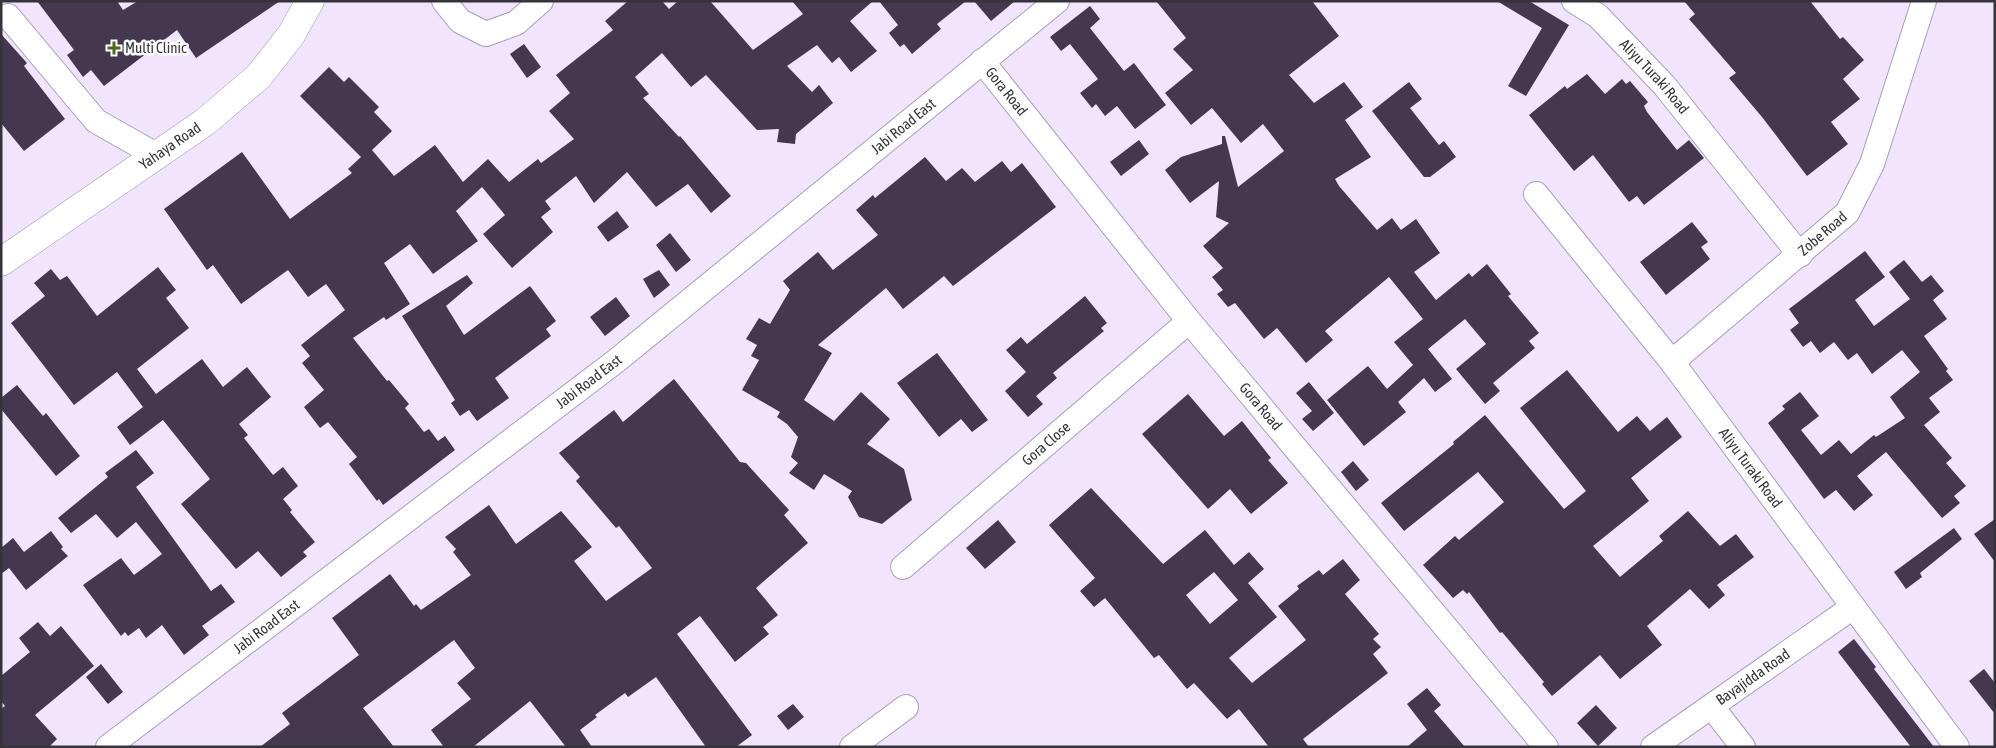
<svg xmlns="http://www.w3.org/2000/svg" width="1996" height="748" viewBox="0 0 1996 748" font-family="'Asap Condensed',sans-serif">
<rect width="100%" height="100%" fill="#f0e5fc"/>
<!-- building -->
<g fill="#443750" fill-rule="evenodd">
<path d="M 37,1 L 117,1 L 123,10 L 138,1 L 280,1 L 196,58 L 177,30 L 104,86 L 91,70 L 83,77 L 67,55 L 74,50 Z"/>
<path d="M 628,1 L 662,1 L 669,9 L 678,1 L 710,1 L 753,50 L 803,14 L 792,1 L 873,1 L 850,21 L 877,51 L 851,72 L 839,57 L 832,63 L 817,45 L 787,66 L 812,92 L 819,85 L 833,103 L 796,134 L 795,144 L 777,142 L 779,129 L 757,130 L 706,75 L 691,87 L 662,53 L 635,77 L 649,94 L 643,98 L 679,137 L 680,136 L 731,196 L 711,213 L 688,184 L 656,207 L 627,172 L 594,203 L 576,176 L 545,201 L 551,209 L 541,217 L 553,232 L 512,268 L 483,234 L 505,215 L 482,187 L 456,211 L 478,241 L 433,274 L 410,244 L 384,263 L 410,304 L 386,320 L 384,317 L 353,338 L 387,381 L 389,380 L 409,404 L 405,408 L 424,432 L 429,429 L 438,441 L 445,436 L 455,450 L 383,505 L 379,499 L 377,501 L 349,464 L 357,457 L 328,422 L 320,428 L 304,407 L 324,390 L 302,363 L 310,356 L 301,345 L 345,310 L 326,284 L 308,297 L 288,270 L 241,304 L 213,265 L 207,270 L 164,209 L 242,152 L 290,219 L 352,173 L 348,169 L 361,157 L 300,96 L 329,67 L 344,82 L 349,77 L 379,107 L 374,112 L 392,131 L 372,150 L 394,176 L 435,145 L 463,182 L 488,159 L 509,182 L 538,159 L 541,163 L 574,139 L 549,111 L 570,93 L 556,75 L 613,30 L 605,21 Z"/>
<path d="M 879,1 L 966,1 L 937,24 L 941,29 L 912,54 L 904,44 L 900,47 L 889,33 L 898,25 Z"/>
<path d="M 974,1 L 1015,1 L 991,21 Z"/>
<path d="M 1156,1 L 1312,1 L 1339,36 L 1289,75 L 1314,103 L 1344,82 L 1363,107 L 1345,120 L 1371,157 L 1335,179 L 1339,186 L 1377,230 L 1392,218 L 1401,230 L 1416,219 L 1440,253 L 1414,272 L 1436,300 L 1469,273 L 1472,277 L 1487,264 L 1511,294 L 1508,296 L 1539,333 L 1529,341 L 1535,348 L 1493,383 L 1500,391 L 1485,404 L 1456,369 L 1486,344 L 1465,319 L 1428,349 L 1452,379 L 1435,392 L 1424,378 L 1398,402 L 1406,412 L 1364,446 L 1327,400 L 1368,366 L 1387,389 L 1413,365 L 1394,342 L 1423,319 L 1389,277 L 1325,331 L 1333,340 L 1306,363 L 1277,328 L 1264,339 L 1235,303 L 1228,307 L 1217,294 L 1223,290 L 1212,277 L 1223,268 L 1203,246 L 1229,223 L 1216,217 L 1219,181 L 1190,203 L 1165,170 L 1181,157 L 1222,144 L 1222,136 L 1225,136 L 1238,187 L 1284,151 L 1263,124 L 1241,143 L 1212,108 L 1191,125 L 1165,93 L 1193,70 L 1173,49 L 1186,38 Z"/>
<path d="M 1497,1 L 1529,1 L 1569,25 L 1526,96 L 1508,86 L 1542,28 Z"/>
<path d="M 1684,1 L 1810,1 L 1840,39 L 1843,37 L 1864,60 L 1843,79 L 1860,99 L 1831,122 L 1848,144 L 1807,176 L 1762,117 L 1729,78 L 1736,73 L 1689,19 L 1695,14 Z"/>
<path d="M 1090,6 L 1100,19 L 1090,28 L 1124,71 L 1134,63 L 1166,105 L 1135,129 L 1117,106 L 1105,116 L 1096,104 L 1092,108 L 1080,93 L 1098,79 L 1070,44 L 1061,51 L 1050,37 Z"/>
<path d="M 1,34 L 27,63 L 24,66 L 65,119 L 24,151 L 1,123 Z"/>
<path d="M 524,44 L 541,67 L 527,78 L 510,54 Z"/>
<path d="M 1587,74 L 1605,94 L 1622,79 L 1626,84 L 1630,81 L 1648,102 L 1644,106 L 1647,112 L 1677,150 L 1689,140 L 1704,158 L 1644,205 L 1637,196 L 1629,202 L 1593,155 L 1574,171 L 1529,115 L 1565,86 L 1567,89 Z"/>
<path d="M 1409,82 L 1422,99 L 1410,108 L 1439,145 L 1444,141 L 1456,157 L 1430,177 L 1424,177 L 1372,111 Z"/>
<path d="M 1139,140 L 1149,154 L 1121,176 L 1110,162 Z"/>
<path d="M 925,157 L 946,181 L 962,168 L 975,182 L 1002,161 L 1011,172 L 1022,163 L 1056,207 L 953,286 L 944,276 L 903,309 L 886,288 L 818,345 L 832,353 L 804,400 L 834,421 L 861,392 L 890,419 L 867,444 L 904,469 L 912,500 L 882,524 L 859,517 L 848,497 L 852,491 L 824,474 L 814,490 L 789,473 L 798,463 L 791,457 L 798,437 L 787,424 L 777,417 L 780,412 L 742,390 L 759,360 L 751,356 L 757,345 L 746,339 L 759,318 L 770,324 L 790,290 L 783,281 L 818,252 L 833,270 L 878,235 L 856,210 L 873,195 L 875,198 Z"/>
<path d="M 617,211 L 629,227 L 608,242 L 597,227 Z"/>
<path d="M 1692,222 L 1708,242 L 1701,247 L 1710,259 L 1666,295 L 1640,262 Z"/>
<path d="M 670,233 L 691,260 L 676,272 L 656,245 Z"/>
<path d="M 1865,251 L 1885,277 L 1855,300 L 1874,326 L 1910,299 L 1889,272 L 1904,260 L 1922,282 L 1931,275 L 1944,291 L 1933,300 L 1947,319 L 1924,336 L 1948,369 L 1946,371 L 1953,380 L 1929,398 L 1940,412 L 1924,425 L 1952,458 L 1946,463 L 1966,486 L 1954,496 L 1960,503 L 1942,518 L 1886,452 L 1857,476 L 1873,495 L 1854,511 L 1836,490 L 1824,499 L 1768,423 L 1785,409 L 1782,406 L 1800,392 L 1819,416 L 1801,430 L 1821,455 L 1839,440 L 1851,454 L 1874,435 L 1876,437 L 1905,418 L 1890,397 L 1920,372 L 1902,350 L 1872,374 L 1857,353 L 1848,360 L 1834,342 L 1820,353 L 1811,341 L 1803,347 L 1790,330 L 1799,323 L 1789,309 Z"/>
<path d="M 158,267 L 176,290 L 166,298 L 189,328 L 137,369 L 156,394 L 202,359 L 223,387 L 247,367 L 271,397 L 239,424 L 248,435 L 244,438 L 273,475 L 283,467 L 298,486 L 283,499 L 292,510 L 290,512 L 315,542 L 303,552 L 307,556 L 281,577 L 258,551 L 236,569 L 181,504 L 210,479 L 163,420 L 130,445 L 117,427 L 143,407 L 117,372 L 74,405 L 11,323 L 45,296 L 34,283 L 51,269 L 60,280 L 67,276 L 97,316 Z"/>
<path d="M 659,270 L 670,285 L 654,298 L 643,279 Z"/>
<path d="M 467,275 L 473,283 L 446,306 L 464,335 L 530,286 L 556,321 L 546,329 L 551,336 L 495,378 L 509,398 L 477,421 L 469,410 L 460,416 L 451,403 L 455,400 L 402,316 Z"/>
<path d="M 1085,296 L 1107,323 L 1101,328 L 1104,331 L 1053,373 L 1057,378 L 1036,396 L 1043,404 L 1028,417 L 1005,391 L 1026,372 L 1006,350 L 1021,337 L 1027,344 Z"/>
<path d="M 616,297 L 630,316 L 605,336 L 590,317 Z"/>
<path d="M 937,353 L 988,420 L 972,432 L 961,419 L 939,437 L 897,383 Z"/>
<path d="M 1567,370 L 1618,432 L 1637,416 L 1650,431 L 1667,417 L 1682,437 L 1631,478 L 1649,501 L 1593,546 L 1620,577 L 1663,541 L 1659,536 L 1688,511 L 1720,546 L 1736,534 L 1754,557 L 1717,585 L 1725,595 L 1709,609 L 1690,589 L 1647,626 L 1662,645 L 1620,679 L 1600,655 L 1552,696 L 1542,684 L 1544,682 L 1502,632 L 1500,633 L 1469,592 L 1467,594 L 1463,590 L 1453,598 L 1423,565 L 1455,536 L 1459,540 L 1504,502 L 1478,472 L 1404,531 L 1381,503 L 1454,444 L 1453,442 L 1485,415 L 1564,509 L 1586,491 L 1520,408 Z"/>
<path d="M 674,379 L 740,462 L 746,463 L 789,510 L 784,515 L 808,543 L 756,588 L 778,615 L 763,627 L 769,634 L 735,662 L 700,616 L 677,634 L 752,735 L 736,747 L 706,747 L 656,677 L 628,697 L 625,693 L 595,715 L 597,717 L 580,730 L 592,747 L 566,747 L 530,701 L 473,747 L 444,747 L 431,730 L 471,699 L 457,683 L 475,668 L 454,640 L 363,708 L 394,747 L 260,747 L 290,724 L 282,713 L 359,655 L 332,618 L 390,574 L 414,606 L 416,604 L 421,610 L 471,575 L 453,552 L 456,549 L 445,537 L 489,505 L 516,544 L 561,511 L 592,547 L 574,561 L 606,601 L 652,568 L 619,526 L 616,528 L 576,481 L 580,477 L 559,453 L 614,410 L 623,422 Z"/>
<path d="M 1309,382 L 1334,413 L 1313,431 L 1302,419 L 1312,411 L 1296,393 Z"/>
<path d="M 17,385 L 43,416 L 46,413 L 80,456 L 56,476 L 1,409 L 1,398 Z"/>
<path d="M 1188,394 L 1224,436 L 1242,421 L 1271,458 L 1268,460 L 1288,483 L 1251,514 L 1230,489 L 1208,509 L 1142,434 Z"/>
<path d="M 136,450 L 154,473 L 136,487 L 211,591 L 221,584 L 235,602 L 202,626 L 209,635 L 184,655 L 162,625 L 146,638 L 139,628 L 128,636 L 125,632 L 121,636 L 83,585 L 121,558 L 134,575 L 162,554 L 136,522 L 117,538 L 96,514 L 71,533 L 58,518 L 108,477 L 105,473 Z"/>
<path d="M 1353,461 L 1369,480 L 1356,491 L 1341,472 Z"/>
<path d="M 1091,488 L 1163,564 L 1205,530 L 1234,565 L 1249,552 L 1264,569 L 1248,583 L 1277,617 L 1229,658 L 1252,683 L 1306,640 L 1278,606 L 1299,589 L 1297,586 L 1319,570 L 1323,575 L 1343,559 L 1360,580 L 1345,594 L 1379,634 L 1373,639 L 1381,647 L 1373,654 L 1388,673 L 1303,739 L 1309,747 L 1269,747 L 1239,709 L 1227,719 L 1194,683 L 1187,689 L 1159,655 L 1154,658 L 1105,598 L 1094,607 L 1080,591 L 1095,578 L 1049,525 ZM 1214,572 L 1238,600 L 1210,624 L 1186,595 Z"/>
<path d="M 1995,519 L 1995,562 L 1974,534 Z"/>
<path d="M 998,520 L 1016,542 L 985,569 L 966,548 Z"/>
<path d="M 1954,528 L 1962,539 L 1920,573 L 1922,577 L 1906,589 L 1894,572 Z"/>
<path d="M 51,531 L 63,547 L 61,549 L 68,556 L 26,590 L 9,568 L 1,574 L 1,548 L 13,538 L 24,552 Z"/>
<path d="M 38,622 L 50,636 L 61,626 L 94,666 L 35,715 L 57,739 L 49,747 L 1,747 L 1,709 L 5,706 L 1,701 L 1,676 L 30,652 L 19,638 Z"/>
<path d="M 1854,639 L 1876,667 L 1874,669 L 1934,747 L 1911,747 L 1838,652 Z"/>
<path d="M 101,664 L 123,692 L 108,704 L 86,677 Z"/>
<path d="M 1984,669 L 1995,683 L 1995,714 L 1969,681 Z"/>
<path d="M 1427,688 L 1441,705 L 1434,711 L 1465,747 L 1407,747 L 1427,730 L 1407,704 Z"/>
<path d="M 793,704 L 804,717 L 788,730 L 777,716 Z"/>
<path d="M 1596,705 L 1617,728 L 1598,746 L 1577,723 Z"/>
</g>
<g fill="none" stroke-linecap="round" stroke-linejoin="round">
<!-- street casing -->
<g stroke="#a99fb4" stroke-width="26">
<g id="street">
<path d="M 444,1 L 460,21 L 486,34 L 516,23 L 541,1"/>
<path id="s1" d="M 1574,1 L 1598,16 L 1664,85 L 1800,255"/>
<path d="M 8,16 L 96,121 L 156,155"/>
<path id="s2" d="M 982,61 L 1189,321 L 1546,747"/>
<path id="s3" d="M 1536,194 L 1672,362 L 1957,747"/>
<path id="s4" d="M 1672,362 L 1847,213 L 1872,164 L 1924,1"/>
<path id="s5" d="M 903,567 L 1189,321"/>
<path d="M 1712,707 L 1743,747"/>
<path id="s6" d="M 108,747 L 616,361 L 1057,1"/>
<path d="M 852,747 L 906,707"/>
<path id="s7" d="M 1653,747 L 1853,607"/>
</g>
</g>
<!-- secondary casing -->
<g stroke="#a99fb4" stroke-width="29">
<g id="secondary">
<path id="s8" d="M 1,262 L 205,122 L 258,77 L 291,35 L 310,1"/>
</g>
</g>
<!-- street -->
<use href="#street" stroke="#fff" stroke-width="24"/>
<!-- secondary -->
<use href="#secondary" stroke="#fff" stroke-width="28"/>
</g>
<!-- markers -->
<path fill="#4b681b" stroke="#fff" stroke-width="2" d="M111.5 40.5h5v5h5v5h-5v5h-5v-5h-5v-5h5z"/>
<g text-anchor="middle" stroke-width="5" stroke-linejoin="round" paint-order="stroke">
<!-- poi labels -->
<g font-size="15" fill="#37333c" stroke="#fff" text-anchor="start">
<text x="125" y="53">Multi Clinic</text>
</g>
<!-- street labels -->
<g font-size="15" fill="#37333c" stroke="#fff">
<text dy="5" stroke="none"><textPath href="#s1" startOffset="111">Aliyu Turaki Road</textPath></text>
<text dy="5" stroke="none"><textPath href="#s2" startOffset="39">Gora Road</textPath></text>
<text dy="5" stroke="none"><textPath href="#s6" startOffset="1009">Jabi Road East</textPath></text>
<text dy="5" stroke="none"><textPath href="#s8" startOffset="205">Yahaya Road</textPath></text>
<text dy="5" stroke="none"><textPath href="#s4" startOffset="198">Zobe Road</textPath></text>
<text dy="5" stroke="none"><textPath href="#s6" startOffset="604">Jabi Road East</textPath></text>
<text dy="5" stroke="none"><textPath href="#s2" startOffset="444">Gora Road</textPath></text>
<text dy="5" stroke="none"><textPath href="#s5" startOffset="189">Gora Close</textPath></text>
<text dy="5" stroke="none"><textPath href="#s3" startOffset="348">Aliyu Turaki Road</textPath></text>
<text dy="5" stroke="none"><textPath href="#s6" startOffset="199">Jabi Road East</textPath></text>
<text dy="5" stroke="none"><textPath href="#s7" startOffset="122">Bayajidda Road</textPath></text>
</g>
</g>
<!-- border -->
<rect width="1996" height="748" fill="none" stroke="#37333c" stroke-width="5"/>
</svg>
